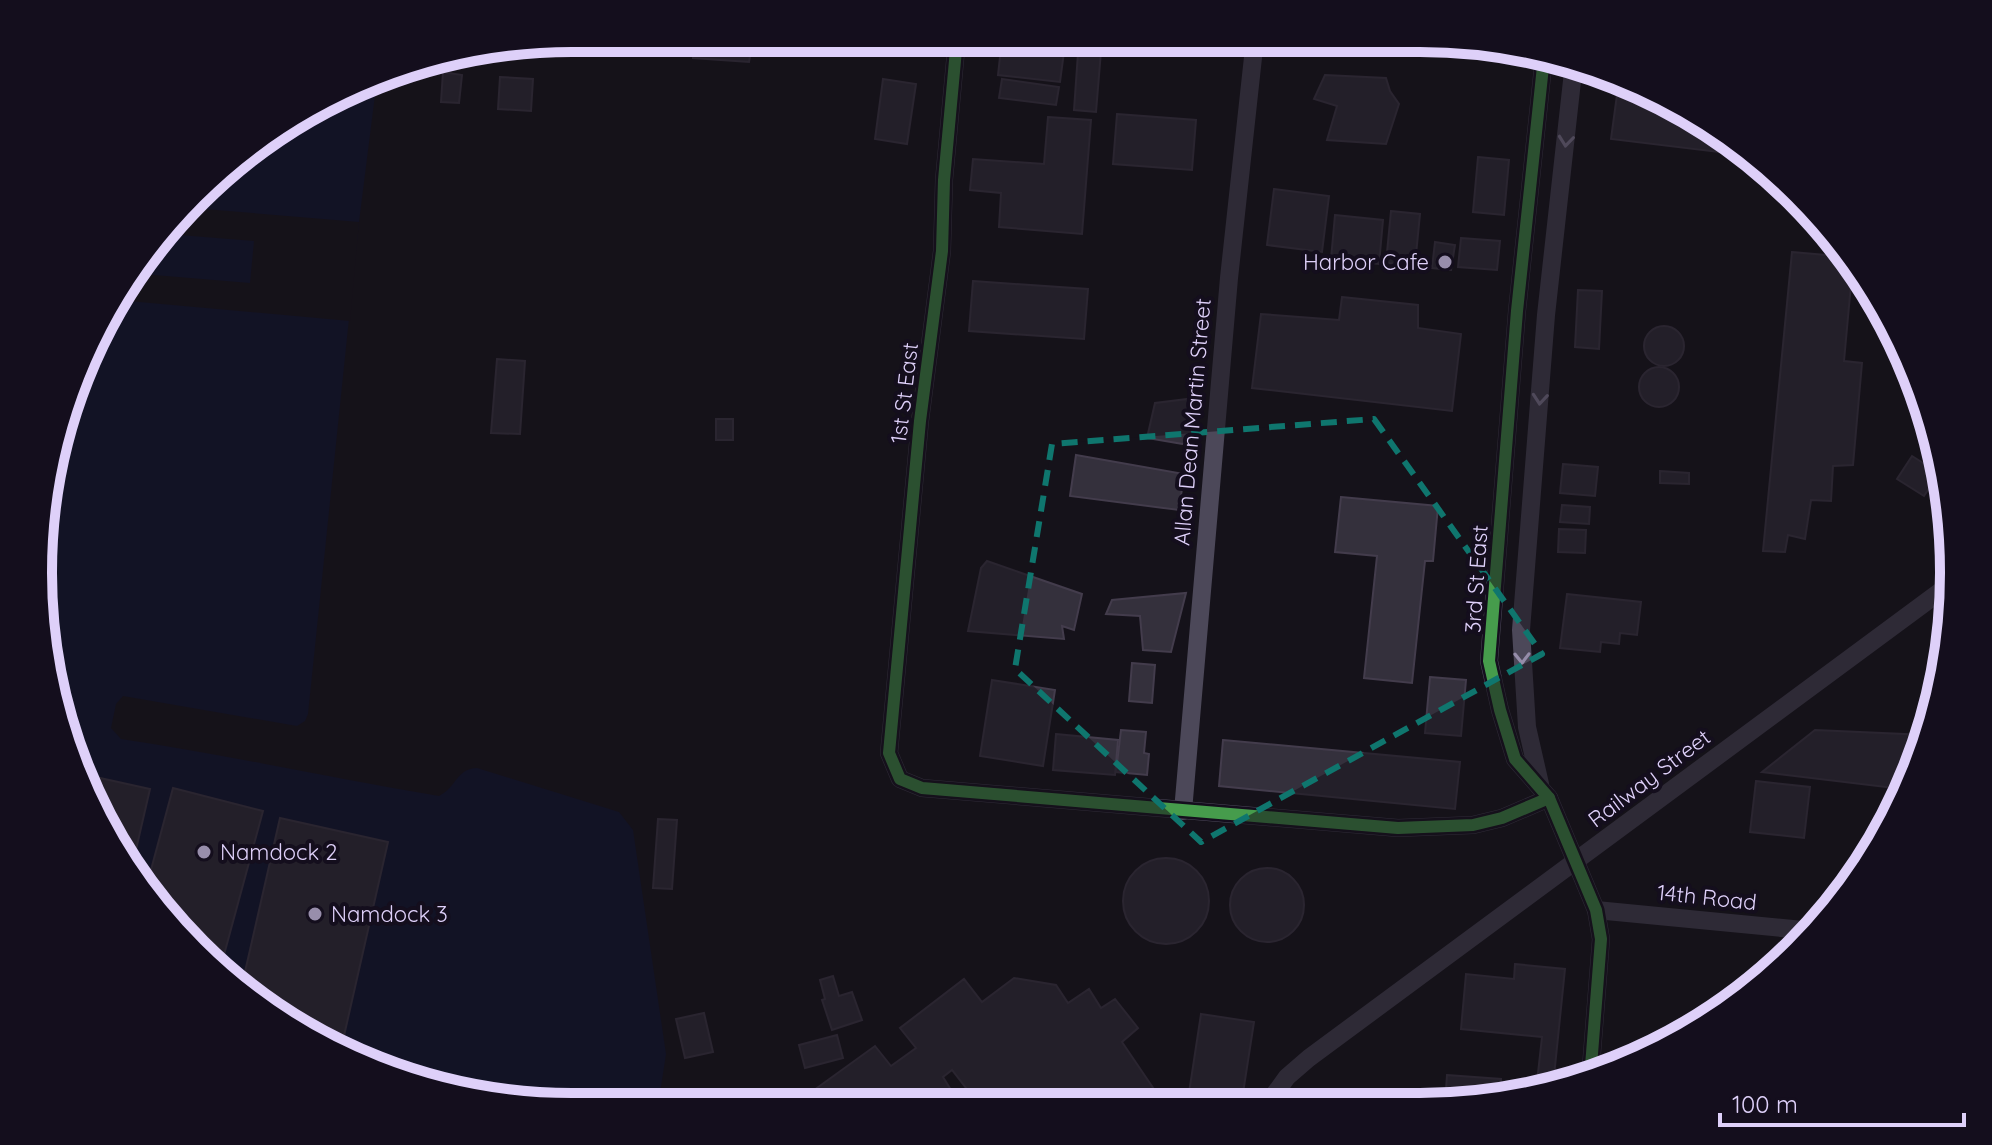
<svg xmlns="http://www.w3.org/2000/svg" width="1992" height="1145" viewBox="0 0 1992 1145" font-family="Quicksand,sans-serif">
<rect width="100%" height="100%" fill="#15121a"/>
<!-- water -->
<path fill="#0f1433" d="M 377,79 L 359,222 L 308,714 L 305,721 L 297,726 L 123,696 L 116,704 L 111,728 L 121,739 C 227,755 333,778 439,796 C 456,788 457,768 477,768 L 619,812 L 633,830 L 666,1054 L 658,1106 L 537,1106 L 400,1078 L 276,1017 L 149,898 L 67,745 L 38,573 L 56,434 L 128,275 L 247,148 Z"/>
<!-- pier -->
<path fill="#15121a" d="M 192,208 L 359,222 L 350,321 L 117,300 L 130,273 L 250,283 L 254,241 L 167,234 Z"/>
<!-- building -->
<g fill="#34303c" stroke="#433c4c" stroke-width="2">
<path d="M 598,38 L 646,38 L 645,46 L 598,42 Z"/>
<path d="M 693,38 L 753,38 L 749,62 L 693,58 Z"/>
<path d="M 1002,39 L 1026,39 L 1025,48 L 1064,52 L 1060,82 L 998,75 Z"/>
<path d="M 1079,39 L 1102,39 L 1096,112 L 1074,110 Z"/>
<path d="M 443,72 L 462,75 L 459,103 L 441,102 Z"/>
<path d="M 1325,75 L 1386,78 L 1390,91 L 1399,104 L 1386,144 L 1327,140 L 1337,106 L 1314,99 Z"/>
<path d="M 500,77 L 533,79 L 531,111 L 498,109 Z"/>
<path d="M 883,79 L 916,84 L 907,144 L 875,139 Z"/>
<path d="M 1002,79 L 1059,87 L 1056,105 L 999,98 Z"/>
<path d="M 1619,80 L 1716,128 L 1736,145 L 1735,154 L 1611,139 Z"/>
<path d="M 1117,114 L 1196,120 L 1192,170 L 1113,164 Z"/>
<path d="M 1048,117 L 1091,120 L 1082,234 L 999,227 L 1001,193 L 970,190 L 973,159 L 1044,164 Z"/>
<path d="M 1478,157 L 1509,160 L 1504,215 L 1473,212 Z"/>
<path d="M 1274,189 L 1329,196 L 1322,252 L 1267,245 Z"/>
<path d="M 1391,211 L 1420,214 L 1415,265 L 1386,263 Z"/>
<path d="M 1335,215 L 1383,220 L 1379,264 L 1331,259 Z"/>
<path d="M 1461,238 L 1500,241 L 1497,270 L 1458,267 Z"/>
<path d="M 1435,242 L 1455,245 L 1451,270 L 1432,268 Z"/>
<path d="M 1792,252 L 1849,257 L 1853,262 L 1844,361 L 1862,363 L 1853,465 L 1833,466 L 1831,501 L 1811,500 L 1805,539 L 1788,535 L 1785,552 L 1763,551 Z"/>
<path d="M 973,281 L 1088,289 L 1084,339 L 969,331 Z"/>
<path d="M 1578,290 L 1602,291 L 1599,349 L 1575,347 Z"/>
<path d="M 1342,297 L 1418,305 L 1418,328 L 1461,334 L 1452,411 L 1252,388 L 1261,314 L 1339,320 Z"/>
<circle cx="1664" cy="346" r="20"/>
<path d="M 497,359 L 525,361 L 520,434 L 491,433 Z"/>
<circle cx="1659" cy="387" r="20"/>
<path d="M 1196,398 L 1189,445 L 1147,438 L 1155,403 Z"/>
<rect x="716" y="419" width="17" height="21"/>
<path d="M 1076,455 L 1184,474 L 1179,510 L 1070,496 Z"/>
<path d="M 1912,456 L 1939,473 L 1924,496 L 1897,479 Z"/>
<path d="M 1563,464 L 1598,467 L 1595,496 L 1560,493 Z"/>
<path d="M 1660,471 L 1689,473 L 1689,484 L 1660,483 Z"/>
<path d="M 1341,497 L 1438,506 L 1433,561 L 1425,561 L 1412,683 L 1364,678 L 1377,556 L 1335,552 Z"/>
<path d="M 1562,505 L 1590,507 L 1589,524 L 1560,522 Z"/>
<path d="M 1559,529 L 1586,530 L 1585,553 L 1558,552 Z"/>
<path d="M 987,561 L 1082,594 L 1074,630 L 1062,626 L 1064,639 L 968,631 L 981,568 Z"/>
<path d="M 1186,593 L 1171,652 L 1143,650 L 1140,616 L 1106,614 L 1112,600 Z"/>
<path d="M 1567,594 L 1641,602 L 1637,635 L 1620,633 L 1619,644 L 1601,642 L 1600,652 L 1560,648 Z"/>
<path d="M 1132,663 L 1155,665 L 1152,703 L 1129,701 Z"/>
<path d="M 1430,677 L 1466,680 L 1461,736 L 1425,733 Z"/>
<path d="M 992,680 L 1055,690 L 1043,766 L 980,756 Z"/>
<path d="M 1121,730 L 1146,732 L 1144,753 L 1149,754 L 1147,775 L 1116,772 Z"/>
<path d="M 1815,730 L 1926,735 L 1914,774 L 1905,772 L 1902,789 L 1762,772 Z"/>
<path d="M 1056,734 L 1118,740 L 1115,775 L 1053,770 Z"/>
<path d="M 1223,740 L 1460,762 L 1455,809 L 1219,786 Z"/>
<path d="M 82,774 L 150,789 L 132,867 Z"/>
<path d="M 1756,781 L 1810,787 L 1804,838 L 1750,832 Z"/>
<path d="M 173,788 L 263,811 L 221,966 L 149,898 L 145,892 Z"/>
<path d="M 280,818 L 388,842 L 341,1049 L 276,1017 L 242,985 Z"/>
<path d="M 658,819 L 677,820 L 672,889 L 653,888 Z"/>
<circle cx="1166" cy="901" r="43"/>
<circle cx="1267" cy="905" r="37"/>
<path d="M 1515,964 L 1565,969 L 1553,1086 L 1517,1093 L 1518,1089 L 1537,1082 L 1542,1037 L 1461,1029 L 1466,974 L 1514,979 Z"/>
<path d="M 833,976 L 839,996 L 852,992 L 862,1020 L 832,1030 L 822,1000 L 825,999 L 820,980 Z"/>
<path d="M 1014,978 L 1056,985 L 1068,1003 L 1089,989 L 1101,1008 L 1115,999 L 1138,1028 L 1122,1042 L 1160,1098 L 1150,1106 L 980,1106 L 952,1070 L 943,1077 L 961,1106 L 792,1106 L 875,1046 L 891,1066 L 916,1048 L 900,1028 L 964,979 L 982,1002 Z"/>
<path d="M 704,1013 L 713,1052 L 685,1058 L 676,1019 Z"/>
<path d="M 1201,1014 L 1254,1022 L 1241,1106 L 1187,1106 Z"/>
<path d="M 837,1035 L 843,1058 L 805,1068 L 799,1045 Z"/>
<path d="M 1447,1075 L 1501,1079 L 1500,1097 L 1458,1105 L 1445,1104 Z"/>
<path d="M 1309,1096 L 1415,1106 L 1308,1106 Z"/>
</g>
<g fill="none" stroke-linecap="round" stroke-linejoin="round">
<!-- minor -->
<g stroke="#4c4859" stroke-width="18">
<path d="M 957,39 L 944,180 L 942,251 L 920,421 L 889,753 L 900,779 L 922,788 L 1398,828 L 1473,825 L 1502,818 L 1549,798"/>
<path d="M 1544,57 L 1517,311 L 1489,661 L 1500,710 L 1515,759 L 1549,798 L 1596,910 L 1601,939 L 1590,1079"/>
<path d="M 1540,784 L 1527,727 L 1521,630 L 1546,315 L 1574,63"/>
<path d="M 1183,811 L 1229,278 L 1255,39"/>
<path d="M 1596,910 L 1813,931"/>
<path d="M 1266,1106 L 1287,1077 L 1309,1058 L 1953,582"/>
</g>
<!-- cycleway casing -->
<g stroke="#140e1d" stroke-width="17">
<g id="cycleway">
<path d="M 957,39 L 944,180 L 942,251 L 920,421 L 889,753 L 900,779 L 922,788 L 1398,828 L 1473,825 L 1502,818 L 1549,798"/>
<path d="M 1544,57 L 1517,311 L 1489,661 L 1500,710 L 1515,759 L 1549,798 L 1596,910 L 1601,939 L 1590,1079"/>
</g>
</g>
<!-- cycleway -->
<use href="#cycleway" stroke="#469c4c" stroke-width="12"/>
</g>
<!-- one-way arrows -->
<defs><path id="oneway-chevron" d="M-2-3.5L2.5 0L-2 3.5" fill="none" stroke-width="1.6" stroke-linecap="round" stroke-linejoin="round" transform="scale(2)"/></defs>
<g stroke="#958ca9">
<use href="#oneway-chevron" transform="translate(1566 141) rotate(96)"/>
<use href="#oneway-chevron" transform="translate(1540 399) rotate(95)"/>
<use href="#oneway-chevron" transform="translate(1522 658) rotate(89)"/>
</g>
<!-- marked area -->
<path d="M0 0H1992V1145H0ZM 1374,419 L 1542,654 L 1201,842 L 1015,669 L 1052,444 Z" fill="#15121a" fill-opacity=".55" fill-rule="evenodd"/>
<path fill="none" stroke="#0f766e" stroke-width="6" stroke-dasharray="16 10" stroke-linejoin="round" d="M 1374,419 L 1542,654 L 1201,842 L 1015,669 L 1052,444 Z"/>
<!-- markers -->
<g fill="#988eab" stroke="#140e1d" stroke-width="3">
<circle cx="1445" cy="262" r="8"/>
<circle cx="204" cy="852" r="8"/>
<circle cx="315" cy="914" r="8"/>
</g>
<g text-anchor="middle" stroke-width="8" stroke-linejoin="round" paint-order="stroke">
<!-- poi labels -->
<g font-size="22" fill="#ded0f9" stroke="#140e1d" text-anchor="start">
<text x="1429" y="270" text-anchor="end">Harbor Cafe</text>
<text x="220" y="860">Namdock 2</text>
<text x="331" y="922">Namdock 3</text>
</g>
<!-- street labels -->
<g font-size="22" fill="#ded0f9" stroke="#140e1d">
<text transform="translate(904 393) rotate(-83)" y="8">1st St East</text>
<text transform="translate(1192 422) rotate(-85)" y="8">Allan Dean Martin Street</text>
<text transform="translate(1476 579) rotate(-86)" y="8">3rd St East</text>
<text transform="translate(1649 778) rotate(-37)" y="8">Railway Street</text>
<text transform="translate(1707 897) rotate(6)" y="8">14th Road</text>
</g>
</g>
<!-- crop -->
<path d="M0 0H1992V1145H0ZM572 52H1420A520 520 0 0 1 1940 572V573A520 520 0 0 1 1420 1093H572A520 520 0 0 1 52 573V572A520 520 0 0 1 572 52Z" fill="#140e1d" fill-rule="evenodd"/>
<path fill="none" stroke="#ded0f9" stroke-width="10" d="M572 52H1420A520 520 0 0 1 1940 572V573A520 520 0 0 1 1420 1093H572A520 520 0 0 1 52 573V572A520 520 0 0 1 572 52Z"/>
<!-- scale -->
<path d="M1720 1113v12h244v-12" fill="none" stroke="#ded0f9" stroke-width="4"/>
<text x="1732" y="1113" font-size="24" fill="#ded0f9" stroke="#140e1d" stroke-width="6" paint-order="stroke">100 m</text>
</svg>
